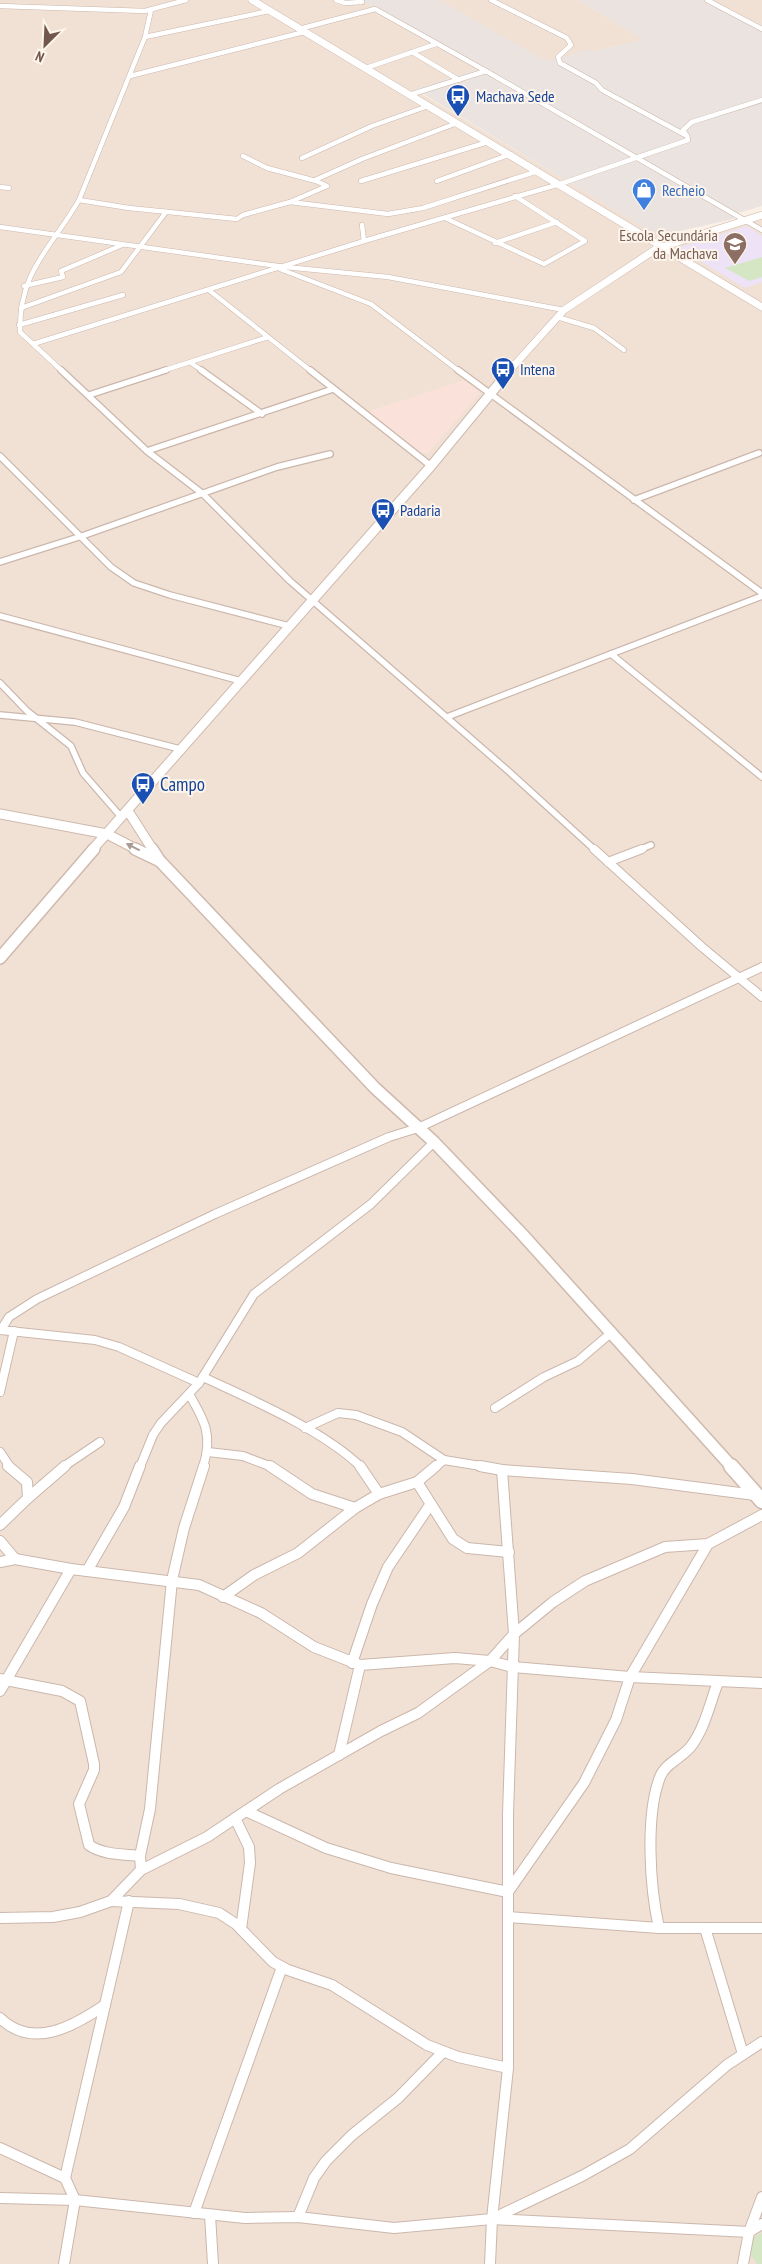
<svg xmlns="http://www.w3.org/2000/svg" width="762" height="2264" viewBox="0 0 762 2264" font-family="'PT Sans Narrow',sans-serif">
<rect width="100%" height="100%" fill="#faf0e5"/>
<!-- residential -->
<g fill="#f1e1d4">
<path d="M 0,0 L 360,0 L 482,68 L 415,90 L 667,241 L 762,211 L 762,2264 L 0,2264 Z"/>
<path d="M 439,0 L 579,0 L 643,40 L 594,51 L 590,50 L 546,62 Z"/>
<path d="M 701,0 L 762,0 L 762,31 Z"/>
</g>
<!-- commercial -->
<path fill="#fae1da" d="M 464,380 L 480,393 L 428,453 L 418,453 L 367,412 Z"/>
<!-- industrial -->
<path fill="#eae3df" d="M 360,0 L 439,0 L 546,61 L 590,49 L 594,51 L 643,40 L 579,0 L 701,0 L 762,31 L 762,206 L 738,213 L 733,219 L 658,236 L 415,89 L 481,68 Z"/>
<!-- education -->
<path fill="#ede2f6" d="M 747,226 L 762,236 L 762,282 L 745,288 L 678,248 Z"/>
<!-- green -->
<g fill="#d5e6c5">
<path d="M 762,257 L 762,277 L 749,281 L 725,268 Z"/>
<path d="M 762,2232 L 762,2264 L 757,2264 L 744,2245 Z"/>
</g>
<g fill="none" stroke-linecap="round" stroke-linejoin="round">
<!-- street-far3 casing -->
<g stroke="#cbb7ac" stroke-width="5.5">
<g id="street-far3">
<path d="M 336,0 L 345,3 L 362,2"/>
<path d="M 707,0 L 762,29"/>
<path d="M 0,6 L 145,11 L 186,0"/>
<path d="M 299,29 L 375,9 L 486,71 L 409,95"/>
<path d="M 145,37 L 269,11"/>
<path d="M 412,52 L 459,80"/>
<path d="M 366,68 L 436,44"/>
<path d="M 486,71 L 762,230"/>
<path d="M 130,76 L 304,32"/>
<path d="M 687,136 L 683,130 L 692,122 L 762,100"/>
<path d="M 302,158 L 372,126 L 428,106"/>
<path d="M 315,180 L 362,159 L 457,123"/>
<path d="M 361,181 L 488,142"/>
<path d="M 437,181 L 511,154"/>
<path d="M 0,187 L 9,188"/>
<path d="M 79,200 L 145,37 L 151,10"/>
<path d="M 290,202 L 388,214 L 423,208 L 538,171"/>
<path d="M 445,218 L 544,264 L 585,241 L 515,196"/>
<path d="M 362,225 L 364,241"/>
<path d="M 0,227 L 285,267 L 388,277 L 564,310"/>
<path d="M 495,243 L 557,222"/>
<path d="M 280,269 L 371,304 L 459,371"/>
<path d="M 24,286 L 63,277 L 61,271 L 122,245"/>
<path d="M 210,291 L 311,371"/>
<path d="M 21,308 L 121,272 L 166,212"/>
<path d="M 557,317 L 594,328 L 624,350"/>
<path d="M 19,325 L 123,295"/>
<path d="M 33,344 L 20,332 C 19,270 51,249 79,200 L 129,208 L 237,219 L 243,215 L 290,202 L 327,186 L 316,181 L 267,168 L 243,156"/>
<path d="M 191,363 L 203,371"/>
<path d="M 62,371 L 33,344 L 364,241 L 560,184 L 688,140 L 687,136 L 602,90 L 596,83 L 560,63 L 558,57 L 571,45 L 567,38 L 491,0"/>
<path d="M 162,371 L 268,337"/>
</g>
</g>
<!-- street-far2 casing -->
<g stroke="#cbb7ac" stroke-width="8">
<g id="street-far2">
<path d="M 61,370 L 147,451 L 203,494 L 290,581 L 506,769 L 595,850"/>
<path d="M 201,370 L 262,414"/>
<path d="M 310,370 L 431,466"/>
<path d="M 458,370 L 762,593"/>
<path d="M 89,395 L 166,370"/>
<path d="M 147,451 L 333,389"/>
<path d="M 0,456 L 111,567 L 134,583 L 170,595 L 289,626"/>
<path d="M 634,500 L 759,453"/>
<path d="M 0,562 L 82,536 L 277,467 L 330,454"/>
<path d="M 0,616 L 241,681"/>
<path d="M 611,654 L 762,777"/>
<path d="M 0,683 L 27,711 L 71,746 L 83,773 L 122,818"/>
<path d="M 0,715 L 75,722 L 180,749"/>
<path d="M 447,717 L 762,596"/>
<path d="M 639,850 L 651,845"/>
</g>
</g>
<!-- street-far1 casing -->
<g stroke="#cbb7ac" stroke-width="10">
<g id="street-far1">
<path d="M 594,849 L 702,947 L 762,997"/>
<path d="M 608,862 L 642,849"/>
<path d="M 0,1330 L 95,1340 L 119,1347 L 199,1383"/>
<path d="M 1,1330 L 9,1317 L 37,1299 L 215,1214 L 389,1137 L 418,1128 L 762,967"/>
<path d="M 203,1377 C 252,1400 323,1430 361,1467"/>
<path d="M 0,1392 L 14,1331"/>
<path d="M 189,1394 C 205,1421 213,1436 203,1467"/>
<path d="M 495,1408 L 544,1377 L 578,1361 L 612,1332"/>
<path d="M 305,1428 L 338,1413 L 356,1415 L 402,1432 L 444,1460 L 487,1467"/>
<path d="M 0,1452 L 10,1467"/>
<path d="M 208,1452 L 243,1456 L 272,1467"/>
<path d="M 63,1467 L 100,1442"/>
<path d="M 140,1467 L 153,1435 L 161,1423 L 199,1383 L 254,1294 L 371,1204 L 434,1142"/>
<path d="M 435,1467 L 444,1460"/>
</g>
</g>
<!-- street casing -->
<g stroke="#cbb7ac" stroke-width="12">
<g id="street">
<path d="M 270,1466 L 312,1494 L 355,1508"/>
<path d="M 360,1466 L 379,1494"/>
<path d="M 480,1466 L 502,1470 L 632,1479 L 755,1495"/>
<path d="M 417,1482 L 453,1539 L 467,1548 L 509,1552"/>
<path d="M 28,1498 L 65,1466"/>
<path d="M 0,1525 L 28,1498 L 27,1482 L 8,1466"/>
<path d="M 0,1541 L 15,1559"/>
<path d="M 0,1562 L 15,1559 L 71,1569 L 199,1585 L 261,1613 L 314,1647 L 360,1665 L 455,1658 L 490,1661 L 513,1667 L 630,1677 L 762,1683"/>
<path d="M 87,1571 L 124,1507 L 140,1466"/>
<path d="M 223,1597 L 254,1575 L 298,1553 L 355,1508 L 379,1494 L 417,1482 L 436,1466"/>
<path d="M 352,1663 L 372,1604 L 388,1567 L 430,1505"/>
<path d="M 0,1679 L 62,1691 L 80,1701 L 94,1764 L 94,1770 L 79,1804 L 89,1845 C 103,1855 123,1854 140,1856"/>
<path d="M 0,1691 L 71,1569"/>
<path d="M 339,1755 L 360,1665"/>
<path d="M 246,1811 L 326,1848 L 391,1868 L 508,1892 L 584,1783 L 616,1720 L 630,1677 L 708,1544"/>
<path d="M 235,1818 L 249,1847 L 250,1863 L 241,1929"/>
<path d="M 141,1870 L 140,1856 L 150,1809 L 172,1580 L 184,1528 L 204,1466"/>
<path d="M 111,1901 L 179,1904 L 219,1913 L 236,1924 L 273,1962 L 288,1970 L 332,1985 L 427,2045 L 458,2057 L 508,2068"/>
<path d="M 508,1917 L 659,1928 L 762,1928"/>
<path d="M 0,1918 L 53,1917 L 80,1912 L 111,1901 L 141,1870 L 207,1837 L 279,1789 L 381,1731 L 418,1713 L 490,1661 L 514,1634 L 553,1602 L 585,1581 L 665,1547 L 708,1544 L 762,1515"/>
<path d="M 659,1928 C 650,1888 645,1816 660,1777 C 665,1763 684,1757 692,1745 C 705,1727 710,1703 718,1682"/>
<path d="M 705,1928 L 743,2054"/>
<path d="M 0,2018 C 33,2050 74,2026 105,2005"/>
<path d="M 0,2148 L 65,2178 L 75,2200 L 64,2264"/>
<path d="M 65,2178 L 129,1901"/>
<path d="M 0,2198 L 75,2200 L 245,2218 L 298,2217 L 394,2228 L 492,2219 L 749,2232 L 762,2224"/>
<path d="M 194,2213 L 282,1967"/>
<path d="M 210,2215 L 213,2264"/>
<path d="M 298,2217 L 314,2178 L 326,2161 L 352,2135 L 398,2098 L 443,2052"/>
<path d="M 494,2218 L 582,2176 L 630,2149 L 727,2065 L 762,2042"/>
<path d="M 490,2264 L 492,2219 L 508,2068 L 508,1814 L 514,1634 L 502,1470"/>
<path d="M 743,2264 L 749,2232 L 762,2197"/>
</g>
</g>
<!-- secondary-far3 casing -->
<g stroke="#cfb9ad" stroke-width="8">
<g id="secondary-far3">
<path d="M 252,0 L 762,307"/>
<path d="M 509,371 L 564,310 L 656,249 L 762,215"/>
</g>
</g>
<!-- secondary-far2 casing -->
<g stroke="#cfb9ad" stroke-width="11">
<g id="secondary-far2">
<path d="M 128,811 L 153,850"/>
<path d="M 0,814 L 107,834 L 138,850"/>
<path d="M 92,850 L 431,466 L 510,370"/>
</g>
</g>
<!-- secondary-far1 casing -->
<g stroke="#cfb9ad" stroke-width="14">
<g id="secondary-far1">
<path d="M 135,849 L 158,860"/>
<path d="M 152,849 L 159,860 L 375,1088 L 434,1142 L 522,1234 L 732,1467"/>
<path d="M 0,958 L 94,849"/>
</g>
</g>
<!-- secondary casing -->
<g stroke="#cfb9ad" stroke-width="17">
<path id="secondary" d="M 731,1466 L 762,1501"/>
</g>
<!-- street-far3 -->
<use href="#street-far3" stroke="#fff" stroke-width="4.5"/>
<!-- street-far2 -->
<use href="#street-far2" stroke="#fff" stroke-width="5.5"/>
<!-- street-far1 -->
<use href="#street-far1" stroke="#fff" stroke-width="8"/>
<!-- street -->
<use href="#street" stroke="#fff" stroke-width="10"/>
<!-- secondary-far3 -->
<use href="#secondary-far3" stroke="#fff" stroke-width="7"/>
<!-- secondary-far2 -->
<use href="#secondary-far2" stroke="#fff" stroke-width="9"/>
<!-- secondary-far1 -->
<use href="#secondary-far1" stroke="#fff" stroke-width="11"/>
<!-- secondary -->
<use href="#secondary" stroke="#fff" stroke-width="14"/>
</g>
<!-- one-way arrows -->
<defs><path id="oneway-solid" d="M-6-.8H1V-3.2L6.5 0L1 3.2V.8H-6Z" transform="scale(1.25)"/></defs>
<use fill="#aa9a94" href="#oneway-solid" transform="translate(133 847) rotate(-153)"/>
<!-- icons -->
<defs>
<g id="bus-pin" transform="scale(1.25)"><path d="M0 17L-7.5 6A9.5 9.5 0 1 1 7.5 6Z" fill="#1a4fb4" stroke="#fdf5eb"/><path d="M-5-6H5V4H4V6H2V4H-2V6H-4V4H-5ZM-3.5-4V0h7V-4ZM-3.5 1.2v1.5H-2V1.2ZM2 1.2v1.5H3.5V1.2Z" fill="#fff"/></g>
<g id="shop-pin" transform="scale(1.25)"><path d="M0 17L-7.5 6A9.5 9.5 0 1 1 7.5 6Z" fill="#3f7fe0" stroke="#fdf5eb"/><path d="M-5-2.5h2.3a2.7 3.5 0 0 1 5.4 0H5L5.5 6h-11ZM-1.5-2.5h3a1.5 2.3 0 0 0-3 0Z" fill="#fff"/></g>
<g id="school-pin" transform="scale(1.25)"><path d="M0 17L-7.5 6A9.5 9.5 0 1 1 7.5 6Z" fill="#8d6e63" stroke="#fdf5eb"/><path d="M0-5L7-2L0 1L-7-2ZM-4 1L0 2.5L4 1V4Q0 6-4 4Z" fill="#fff"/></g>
</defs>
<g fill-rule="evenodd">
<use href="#bus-pin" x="458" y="96"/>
<use href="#shop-pin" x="644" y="190"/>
<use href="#school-pin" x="735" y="244"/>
<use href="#bus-pin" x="503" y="369"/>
<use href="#bus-pin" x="383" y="510"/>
<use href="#bus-pin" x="143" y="784"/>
</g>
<g text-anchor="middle" stroke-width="4" stroke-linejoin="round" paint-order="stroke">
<!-- far-transit labels -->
<g font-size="16" fill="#164399" stroke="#fdf5eb" text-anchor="start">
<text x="476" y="102">Machava Sede</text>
<text x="520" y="375">Intena</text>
<text x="400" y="516">Padaria</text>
</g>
<!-- far-shop labels -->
<g font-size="16" fill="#366cbe" stroke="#fdf5eb" text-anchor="start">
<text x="662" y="196">Recheio</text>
</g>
<!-- far-education labels -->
<g font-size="16" fill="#785e54" stroke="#fdf5eb" text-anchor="end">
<text x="718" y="241">Escola Secundária<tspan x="718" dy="18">da Machava</tspan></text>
</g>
<!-- transit labels -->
<g font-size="19" fill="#164399" stroke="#fdf5eb" text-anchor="start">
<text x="160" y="791">Campo</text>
</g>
</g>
<!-- north arrow -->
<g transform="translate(45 45) rotate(204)" stroke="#fdf5eb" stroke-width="4" paint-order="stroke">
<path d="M0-4L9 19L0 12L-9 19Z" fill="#71564c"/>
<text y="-8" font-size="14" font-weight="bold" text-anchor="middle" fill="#71564c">N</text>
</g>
</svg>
